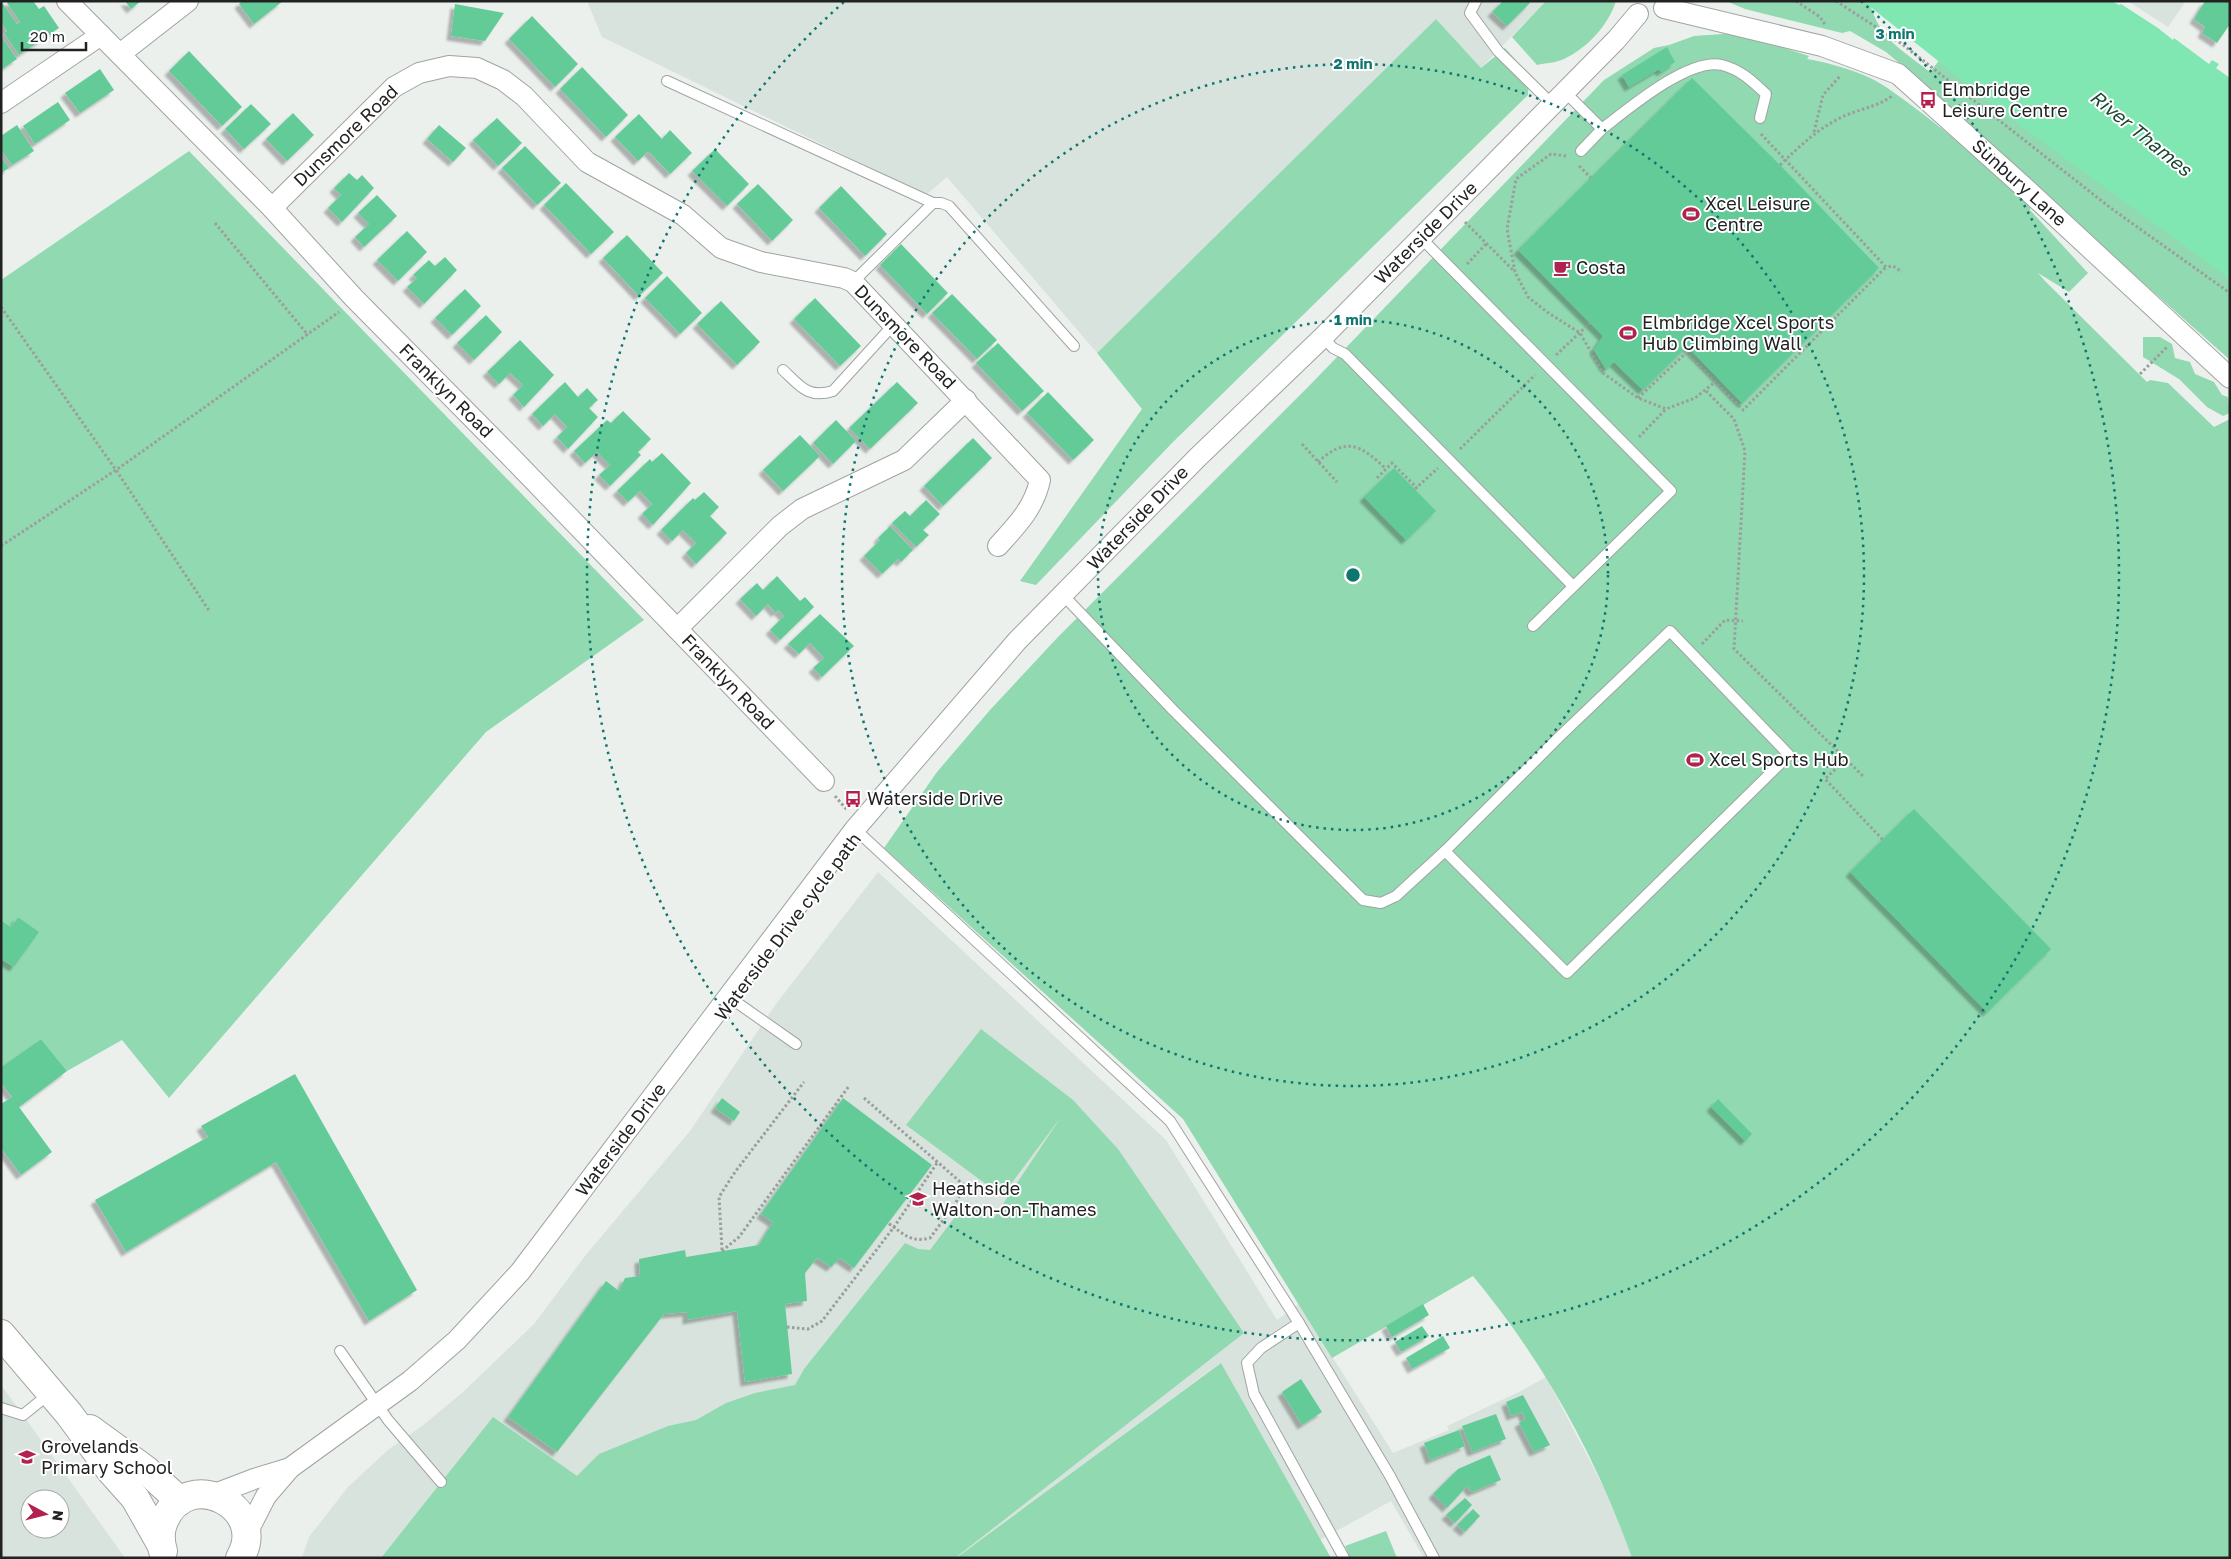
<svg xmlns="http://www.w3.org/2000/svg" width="2231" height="1559" viewBox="0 0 2231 1559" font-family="'Golos Text',sans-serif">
<defs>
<filter id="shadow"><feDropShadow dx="-4.5" dy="4.5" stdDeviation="1" flood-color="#0004"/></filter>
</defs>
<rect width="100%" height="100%" fill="#ebf0ed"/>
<!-- built -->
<g fill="#d7e3dc" fill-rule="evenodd">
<path d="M 587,1 L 1546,1 L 1481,68 L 1436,19 L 1097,353 L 947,177 L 926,195 L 602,37 Z"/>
<path d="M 2128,1 L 2186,1 L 2168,27 Z"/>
<path d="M 878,872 L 1166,1140 L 1277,1320 L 1299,1304 L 1393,1453 L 1449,1430 L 1447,1426 L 1521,1391 L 1546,1377 L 1614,1507 L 1632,1558 L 1424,1558 L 1391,1501 L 1320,1540 L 1220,1363 L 956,1558 L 302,1558 L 309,1537 L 348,1487 L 389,1449 L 422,1426 L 462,1393 L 534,1324 L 585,1256 L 690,1131 L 776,1004 Z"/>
<path d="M 1,1385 L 23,1415 L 125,1558 L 1,1558 ZM 30,1499 L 60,1499 L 60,1529 L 30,1529 Z"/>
</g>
<!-- green -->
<g fill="#91d9b1">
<path d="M 1546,1 L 1616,1 C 1608,26 1587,48 1564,59 C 1556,63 1545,63 1537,65 L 1512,37 Z"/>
<path d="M 1726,1 L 1869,1 C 1880,40 1900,48 1930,72 L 1948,49 L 2230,279 L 2230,360 L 1966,125 L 1938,96 L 1886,52 L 1850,31 L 1842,33 L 1745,9 Z"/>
<path d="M 1436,19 L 1481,68 L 1505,48 L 1529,75 L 1528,95 L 1172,443 L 1036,585 L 1020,581 L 1142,409 L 1097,353 Z"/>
<path d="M 1737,33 L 1809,56 L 1807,59 C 1831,63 1866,73 1886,87 C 1937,122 1985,164 2031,206 L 2030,210 L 2088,273 L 2069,292 L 2038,273 L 2046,282 L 2147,382 L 2150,380 L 2168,383 L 2214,427 L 2230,419 L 2230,1558 L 1632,1558 C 1596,1456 1542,1359 1473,1276 L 1332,1358 L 1183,1119 L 884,848 L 937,772 L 990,710 L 1058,637 L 1310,385 L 1604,80 L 1654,48 L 1669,45 L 1694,36 Z"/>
<path d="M 189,151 L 644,620 L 486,732 L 169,1098 L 122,1040 L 67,1071 L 41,1039 L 1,1067 L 1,959 L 14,967 L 38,932 L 18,917 L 11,927 L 1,920 L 1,280 Z"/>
<path d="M 2143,337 L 2160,337 L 2172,344 L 2175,358 L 2190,362 L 2195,374 L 2214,382 L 2222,395 L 2228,397 L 2230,413 L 2223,416 L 2207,407 L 2179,379 L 2143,357 Z"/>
<path d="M 981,1029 L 1073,1100 L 1118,1149 L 1244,1333 L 955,1558 L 381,1558 L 493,1417 L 577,1476 L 599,1454 L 668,1426 L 696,1420 L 726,1403 L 755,1393 L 795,1385 L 804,1369 L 905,1243 L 918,1249 L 930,1250 L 967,1201 L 993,1219 L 1061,1117 L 1002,1196 L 906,1125 Z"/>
<path d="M 1221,1363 L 1331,1558 L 956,1558 Z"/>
<path d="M 1386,1531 L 1397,1558 L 1350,1558 L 1345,1546 Z"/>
</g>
<!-- water -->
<path fill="#80e6b2" d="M 1863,1 L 2111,1 L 2119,5 L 2121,4 L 2158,28 L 2173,40 L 2174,38 L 2209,64 L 2212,60 L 2219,64 L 2216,68 L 2230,78 L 2230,279 L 2007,116 Z"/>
<!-- building -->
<g fill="#64cb98" filter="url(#shadow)">
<path d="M 1,1 L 17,24 L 20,22 L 7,3 L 9,1 L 33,1 L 39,9 L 44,6 L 59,28 L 19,55 L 4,33 L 7,31 L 1,23 Z"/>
<path d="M 125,1 L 141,1 L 131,9 Z"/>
<path d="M 242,1 L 283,1 L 254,24 L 239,4 Z"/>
<path d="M 1503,1 L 1529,1 L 1530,3 L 1507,26 L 1492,12 Z"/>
<path d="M 2205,1 L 2230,1 L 2230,24 L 2217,43 L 2202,33 L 2205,27 L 2194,19 Z"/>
<path d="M 455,4 L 504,13 L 485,41 L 451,36 Z"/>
<path d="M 532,16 L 578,64 L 555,87 L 509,39 Z"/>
<path d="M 1,36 L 17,59 L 1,70 Z"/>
<path d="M 1667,47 L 1675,62 L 1661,72 L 1659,69 L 1629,87 L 1622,75 Z"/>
<path d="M 189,51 L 242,107 L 222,126 L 169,71 Z"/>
<path d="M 582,67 L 628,115 L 606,137 L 560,89 Z"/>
<path d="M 100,69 L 114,90 L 80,113 L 65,93 Z"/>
<path d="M 1692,78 L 1780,165 L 1879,268 L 1742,403 L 1687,346 L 1643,390 L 1614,362 L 1606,369 L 1594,350 L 1603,336 L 1518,250 Z"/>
<path d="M 58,102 L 70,120 L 35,144 L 23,126 Z"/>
<path d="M 251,104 L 271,124 L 244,149 L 225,129 Z"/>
<path d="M 293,113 L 314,135 L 287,161 L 266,139 Z"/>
<path d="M 639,114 L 662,139 L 670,130 L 692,153 L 670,174 L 648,151 L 656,144 L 638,161 L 615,137 Z"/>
<path d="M 497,118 L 522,143 L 498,166 L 473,140 Z"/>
<path d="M 17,125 L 34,151 L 12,165 L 1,150 L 1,136 Z"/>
<path d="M 439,125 L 466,148 L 453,162 L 427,139 Z"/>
<path d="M 525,146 L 561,183 L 537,205 L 502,168 Z"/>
<path d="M 715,149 L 749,184 L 727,206 L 692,171 Z"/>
<path d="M 1,157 L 9,168 L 1,173 Z"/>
<path d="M 349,173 L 357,180 L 362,175 L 374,188 L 342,222 L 328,208 L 341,195 L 334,188 Z"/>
<path d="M 566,183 L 614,232 L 591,254 L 544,205 Z"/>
<path d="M 758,184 L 793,220 L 772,241 L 737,204 Z"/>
<path d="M 841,186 L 887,234 L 865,256 L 819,208 Z"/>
<path d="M 377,195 L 397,216 L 364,247 L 355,237 L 369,224 L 358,213 Z"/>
<path d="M 407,231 L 427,252 L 398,281 L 377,260 Z"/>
<path d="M 627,235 L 663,273 L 639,296 L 603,258 Z"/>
<path d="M 901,244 L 948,293 L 927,314 L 880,265 Z"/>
<path d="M 445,257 L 457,270 L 424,304 L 407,287 L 417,278 L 413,275 L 429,260 L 435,266 Z"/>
<path d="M 667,276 L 702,313 L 680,334 L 645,298 Z"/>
<path d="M 465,289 L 481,306 L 452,335 L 435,318 Z"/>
<path d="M 952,294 L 997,340 L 977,359 L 932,313 Z"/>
<path d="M 815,298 L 861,346 L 840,366 L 794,319 Z"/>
<path d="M 721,301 L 760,342 L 737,365 L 697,324 Z"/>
<path d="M 486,315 L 502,332 L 474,360 L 457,343 Z"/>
<path d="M 520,340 L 554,375 L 524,407 L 513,395 L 523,385 L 510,373 L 499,384 L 487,372 Z"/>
<path d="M 998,343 L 1044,391 L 1022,411 L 976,363 Z"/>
<path d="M 565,382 L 578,397 L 587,388 L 598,400 L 589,408 L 598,417 L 568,449 L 557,437 L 567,427 L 555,414 L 543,426 L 532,414 Z"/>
<path d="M 897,382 L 918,403 L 870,449 L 849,428 Z"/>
<path d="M 1048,392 L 1094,440 L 1073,460 L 1027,413 Z"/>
<path d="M 623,411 L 651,439 L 638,452 L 641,455 L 610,486 L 599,475 L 610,465 L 597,452 L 585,463 L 574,451 L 607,420 L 611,423 Z"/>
<path d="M 836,420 L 856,441 L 833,464 L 813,443 Z"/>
<path d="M 800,435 L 820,456 L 783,491 L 763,470 Z"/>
<path d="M 973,438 L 992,458 L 943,506 L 924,486 Z"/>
<path d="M 662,453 L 691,483 L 653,525 L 642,514 L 652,504 L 640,491 L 628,502 L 617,491 L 650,459 L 652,462 Z"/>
<path d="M 1394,468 L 1436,511 L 1406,540 L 1364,497 Z"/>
<path d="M 704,492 L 719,507 L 710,516 L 727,533 L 696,564 L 686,553 L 696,543 L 683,530 L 672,541 L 661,530 L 693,498 L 695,500 Z"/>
<path d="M 926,500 L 940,514 L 923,530 L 929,535 L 916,547 L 892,523 L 905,511 L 910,516 Z"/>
<path d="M 890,526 L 913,550 L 901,562 L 898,559 L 882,574 L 864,556 L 880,540 L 878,538 Z"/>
<path d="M 777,576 L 800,601 L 805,597 L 814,607 L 780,640 L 770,630 L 784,616 L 778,610 L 776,613 L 768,604 L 756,616 L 740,599 L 757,583 L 763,590 Z"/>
<path d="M 820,614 L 854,646 L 822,677 L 813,668 L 824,658 L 810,643 L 799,654 L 788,644 Z"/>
<path d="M 1914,809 L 2051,949 L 1987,1012 L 1850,872 Z"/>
<path d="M 18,917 L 39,932 L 14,967 L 1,959 L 1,920 L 11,927 Z"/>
<path d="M 41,1039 L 67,1071 L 19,1107 L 52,1152 L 21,1175 L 1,1148 L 1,1104 L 12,1097 L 1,1083 L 1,1067 Z"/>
<path d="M 295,1074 L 417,1290 L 369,1321 L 276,1162 L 126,1252 L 95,1200 L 208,1137 L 201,1126 Z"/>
<path d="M 722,1098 L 740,1112 L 734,1121 L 715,1108 Z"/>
<path d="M 843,1098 L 932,1165 L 854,1268 L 840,1258 L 831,1267 L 817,1258 L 805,1273 L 807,1301 L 785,1304 L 792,1374 L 745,1382 L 737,1311 L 687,1320 L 687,1312 L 664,1314 L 557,1452 L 508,1417 L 606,1281 L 619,1291 L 625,1278 L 640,1276 L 639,1259 L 685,1250 L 686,1257 L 759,1245 L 773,1222 L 761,1214 Z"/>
<path d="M 1718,1099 L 1752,1134 L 1745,1141 L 1711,1107 Z"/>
<path d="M 1423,1304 L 1429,1315 L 1392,1337 L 1386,1326 Z"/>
<path d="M 1422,1326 L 1429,1336 L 1401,1352 L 1395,1342 Z"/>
<path d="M 1443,1336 L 1450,1348 L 1412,1369 L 1406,1358 Z"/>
<path d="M 1301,1379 L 1322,1412 L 1302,1425 L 1282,1392 Z"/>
<path d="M 1523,1395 L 1550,1445 L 1534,1452 L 1519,1423 L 1525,1419 L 1522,1412 L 1511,1416 L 1506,1402 Z"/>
<path d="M 1496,1414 L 1506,1439 L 1472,1452 L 1462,1426 Z"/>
<path d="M 1459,1430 L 1465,1446 L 1430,1460 L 1424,1443 Z"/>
<path d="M 1490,1455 L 1501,1480 L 1472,1492 L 1467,1486 L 1447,1508 L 1433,1494 L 1458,1469 Z"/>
<path d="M 1465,1498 L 1472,1505 L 1455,1523 L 1446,1515 Z"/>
<path d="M 1473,1509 L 1480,1516 L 1465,1532 L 1457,1525 Z"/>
</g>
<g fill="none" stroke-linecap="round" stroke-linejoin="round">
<!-- service casing -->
<g stroke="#a0a4a1" stroke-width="12">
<g id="service">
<path d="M 1476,1 L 1470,13 L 1498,51 L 1552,104"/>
<path d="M 667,81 L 933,203 L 853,282"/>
<path d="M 1564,91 L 1602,129 L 1581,151"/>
<path d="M 1602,129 C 1628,109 1689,57 1722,65 C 1741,70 1752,81 1766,94 L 1760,118"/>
<path d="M 933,203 L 941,203 L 949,206 L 1074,346"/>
<path d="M 1421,238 L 1671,491 L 1533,626"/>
<path d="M 1323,337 L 1333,348 L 1345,354 L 1573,586"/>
<path d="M 783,370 C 800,386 808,399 833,391 L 894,324"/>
<path d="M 1063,595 L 1173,710 L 1363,900 L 1381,903 L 1396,896 L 1445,851"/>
<path d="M 1670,631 L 1789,755 L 1567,973 L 1445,851 L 1559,737 Z"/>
<path d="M 855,829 L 1170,1121 L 1299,1323 L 1390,1476 L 1434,1558"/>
<path d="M 729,997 L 796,1044"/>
<path d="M 1299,1323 L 1261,1348 L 1247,1363 L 1254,1394 L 1344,1558"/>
<path d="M 340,1351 L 388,1420 L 441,1482"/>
<path d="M 1,1408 L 23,1415 L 49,1394"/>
</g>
</g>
<!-- minor casing -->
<g stroke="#a0a4a1" stroke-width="22">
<g id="minor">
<path d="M 67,1 L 272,208 L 354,298 L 510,456 L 824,781"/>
<path d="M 1664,8 L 1822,46 L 1898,74 L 2025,188 L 2230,378"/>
<path d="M 120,54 L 188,1"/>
<path d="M 1,103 L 101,35"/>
<path d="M 272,208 L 394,87 L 419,73 L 449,66 L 477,68 L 503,80 L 524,96 L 587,162 L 683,215 L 721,248 L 761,262 L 844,278 L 853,282 L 1040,480 C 1034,508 1017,525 998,546"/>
<path d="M 677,629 L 780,526 L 802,509 L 904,460 L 966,400"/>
<path d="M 212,1495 L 254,1479 L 290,1468"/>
<path d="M 246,1535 L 266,1496 L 290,1468 L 410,1381 L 457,1340 L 520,1272 L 855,829 L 1017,641 L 1198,457 L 1323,337 L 1616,40 L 1638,14"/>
</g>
</g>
<!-- primary casing -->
<g stroke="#a0a4a1" stroke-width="30">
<g id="primary">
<path d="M 1,1334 L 69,1414 L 110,1470 L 135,1498 L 161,1544"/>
<path d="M 90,1429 L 146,1470 L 180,1501"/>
<path d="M 163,1551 C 160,1541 160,1530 164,1521 C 187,1465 270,1507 240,1558"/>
</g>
</g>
<!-- path -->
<g stroke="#9b9e9c" stroke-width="3" stroke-dasharray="2.5 2.5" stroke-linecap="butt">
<path d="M 1796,1 L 1820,17 L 1826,26"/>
<path d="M 1836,1 L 1902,44 L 2112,209 L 2230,293"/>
<path d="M 1814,132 L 1823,95 L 1841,75"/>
<path d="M 1761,134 L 1886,267 L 1893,266 L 1902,272"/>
<path d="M 1566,156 L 1551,154 L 1516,179 L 1507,229 L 1515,272 L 1528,297 L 1547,312 L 1580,333 L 1603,373 L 1638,398 L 1666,409 L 1695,398 L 1715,382"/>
<path d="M 1780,165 C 1800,146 1816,130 1842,117 C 1859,109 1877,107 1892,96"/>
<path d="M 1579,166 L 1591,178"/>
<path d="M 1465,222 L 1515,272"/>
<path d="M 215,223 L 308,335"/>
<path d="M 1467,264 L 1487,243"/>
<path d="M 1,307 L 116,470 L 210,612"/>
<path d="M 1556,355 L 1590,323"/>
<path d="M 2140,374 L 2167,347"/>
<path d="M 1706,391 L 1734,419 L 1745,451 L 1734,649 L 1864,777"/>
<path d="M 1638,398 L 1686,353 L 1743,410 L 1886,267"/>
<path d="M 1639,437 L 1666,409"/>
<path d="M 1302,444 L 1337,482"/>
<path d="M 1460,449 L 1535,375"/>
<path d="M 1318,462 C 1346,436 1361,445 1386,469"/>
<path d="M 1377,478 L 1392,463 L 1417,488"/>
<path d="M 1415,489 L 1438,468"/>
<path d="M 1,546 L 116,470 L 339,312"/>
<path d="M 1702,644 L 1725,620 L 1743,621"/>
<path d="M 1846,759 L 1825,779 L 1883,840"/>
<path d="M 835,796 L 847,810"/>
<path d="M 864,1098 L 965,1186 L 955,1204 L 930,1238 C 910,1243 904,1234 888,1223"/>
<path d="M 722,1250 L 719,1197 L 735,1172 L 804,1082"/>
<path d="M 722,1251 L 739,1237 L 849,1086"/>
<path d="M 787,1327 L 808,1329 L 822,1321 L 894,1227 L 937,1163"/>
</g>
<!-- service -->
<use href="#service" stroke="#fff" stroke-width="10"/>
<!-- minor -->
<use href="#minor" stroke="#fff" stroke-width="20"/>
<!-- primary -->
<use href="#primary" stroke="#fff" stroke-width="28"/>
</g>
<!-- distance rings -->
<g fill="none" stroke="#0f766e" stroke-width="2.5" stroke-dasharray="2.5 5">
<circle cx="1353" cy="575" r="255"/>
<circle cx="1353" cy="575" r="511"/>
<path d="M1861 1A766 766 0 1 1 845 1"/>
</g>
<!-- icons -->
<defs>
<g id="bus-bare" transform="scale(1.35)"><path d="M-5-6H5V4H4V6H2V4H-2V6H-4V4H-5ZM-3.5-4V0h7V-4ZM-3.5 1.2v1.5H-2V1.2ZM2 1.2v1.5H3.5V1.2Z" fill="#b3224e" stroke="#fff" stroke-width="2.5" paint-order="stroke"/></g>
<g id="stadium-bare" transform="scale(1.35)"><path d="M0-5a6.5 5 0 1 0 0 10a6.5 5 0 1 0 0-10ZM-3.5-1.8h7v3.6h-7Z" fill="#b3224e" stroke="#fff" stroke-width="2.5" paint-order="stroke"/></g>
<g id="cafe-bare" transform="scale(1.35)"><path d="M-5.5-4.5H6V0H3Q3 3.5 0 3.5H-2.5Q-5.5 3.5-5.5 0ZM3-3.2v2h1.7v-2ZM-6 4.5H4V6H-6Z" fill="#b3224e" stroke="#fff" stroke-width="2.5" paint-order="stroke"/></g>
<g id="school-bare" transform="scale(1.35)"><path d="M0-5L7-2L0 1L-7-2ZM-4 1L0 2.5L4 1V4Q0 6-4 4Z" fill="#b3224e" stroke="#fff" stroke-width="2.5" paint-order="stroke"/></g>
</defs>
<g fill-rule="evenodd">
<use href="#bus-bare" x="1928" y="100"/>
<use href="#stadium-bare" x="1691" y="214"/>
<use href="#cafe-bare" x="1562" y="268"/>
<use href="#stadium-bare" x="1628" y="333"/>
<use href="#stadium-bare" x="1695" y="760"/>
<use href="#bus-bare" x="853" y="799"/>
<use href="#school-bare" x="918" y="1199"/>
<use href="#school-bare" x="27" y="1457"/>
</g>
<g text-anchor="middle" stroke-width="4" stroke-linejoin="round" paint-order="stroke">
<!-- poi labels -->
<g font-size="18" fill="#212221" stroke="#fff" text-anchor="start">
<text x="1942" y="96">Elmbridge<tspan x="1942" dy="21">Leisure Centre</tspan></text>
<text x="1705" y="210">Xcel Leisure<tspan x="1705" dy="21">Centre</tspan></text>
<text x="1576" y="274">Costa</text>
<text x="1642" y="329">Elmbridge Xcel Sports<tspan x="1642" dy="21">Hub Climbing Wall</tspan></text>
<text x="1709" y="766">Xcel Sports Hub</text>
<text x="867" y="805">Waterside Drive</text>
<text x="932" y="1195">Heathside<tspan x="932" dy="21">Walton-on-Thames</tspan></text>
<text x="41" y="1453">Grovelands<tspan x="41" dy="21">Primary School</tspan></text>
</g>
<!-- street labels -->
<g font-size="18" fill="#212221" stroke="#fff">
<text transform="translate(346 136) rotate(-44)" y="6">Dunsmore Road</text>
<text transform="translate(2019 183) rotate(42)" y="6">Sunbury Lane</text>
<text transform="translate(1426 233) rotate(-45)" y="6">Waterside Drive</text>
<text transform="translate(905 337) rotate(46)" y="6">Dunsmore Road</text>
<text transform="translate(446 391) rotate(45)" y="6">Franklyn Road</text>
<text transform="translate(1138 518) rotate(-46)" y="6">Waterside Drive</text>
<text transform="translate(728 682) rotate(46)" y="6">Franklyn Road</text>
<text transform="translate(788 927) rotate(-53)" y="6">Waterside Drive cycle path</text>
<text transform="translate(621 1140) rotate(-53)" y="6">Waterside Drive</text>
</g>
<!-- water labels -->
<g font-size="19" font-style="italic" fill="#1d4833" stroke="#fff">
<text transform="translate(2141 133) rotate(39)" y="7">River Thames</text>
</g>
</g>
<circle cx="1353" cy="575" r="8" fill="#0f766e" stroke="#fff" stroke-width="2.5"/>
<g font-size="15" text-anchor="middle" font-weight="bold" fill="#0f766e" stroke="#fff" stroke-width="4" stroke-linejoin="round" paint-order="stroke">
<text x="1895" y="39">3 min</text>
<text x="1353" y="69">2 min</text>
<text x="1353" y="325">1 min</text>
</g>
<!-- border -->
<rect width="2231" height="1559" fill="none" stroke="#212221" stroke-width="5"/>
<!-- north arrow -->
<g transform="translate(45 1514) rotate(97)"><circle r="24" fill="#ffffff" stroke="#a6a7a6"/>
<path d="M0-4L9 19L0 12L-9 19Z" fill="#b3224e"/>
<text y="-8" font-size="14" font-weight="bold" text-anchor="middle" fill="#212221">N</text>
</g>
<!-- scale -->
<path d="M22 42v8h64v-8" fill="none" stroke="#212221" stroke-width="2.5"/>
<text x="30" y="42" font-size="15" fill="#212221" stroke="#ffffff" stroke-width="4" paint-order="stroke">20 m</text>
</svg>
